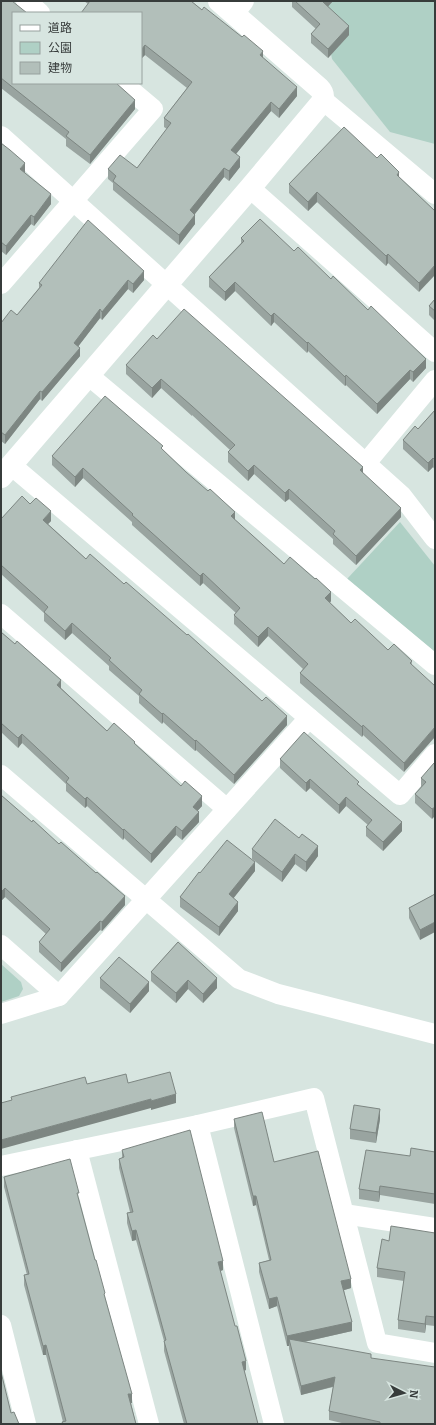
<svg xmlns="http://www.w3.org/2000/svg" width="436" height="1425" viewBox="0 0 436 1425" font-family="Bitter,'Noto Sans JP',serif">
<rect width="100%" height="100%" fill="#d7e5e0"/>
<!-- green -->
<g fill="#afd0c5">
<path d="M 321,1 L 435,1 L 435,144 L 390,132 L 332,59 Z"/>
<path d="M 400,522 L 435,566 L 435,652 L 347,579 Z"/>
<path d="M 1,964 L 21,982 L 23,989 L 19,996 L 1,1002 Z"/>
</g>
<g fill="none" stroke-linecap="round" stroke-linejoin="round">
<!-- minor -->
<g stroke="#fff" stroke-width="20">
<path d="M 26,1 L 40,13"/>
<path d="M 234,14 L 244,1"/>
<path d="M 323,100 L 435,194"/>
<path d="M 1,136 L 402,496 L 435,539"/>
<path d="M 250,188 L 435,352"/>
<path d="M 1,284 L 153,109 L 122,83"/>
<path d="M 88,375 L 435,665"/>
<path d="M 366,463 L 435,380"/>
<path d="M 11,465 L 400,795 L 435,754"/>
<path d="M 1,614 L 227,809"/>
<path d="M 1,775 L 239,979 L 278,994 L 435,1034"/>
<path d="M 1,945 L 59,996"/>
<path d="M 1,1014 L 59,996 L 309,718"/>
<path d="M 198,1125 L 314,1098 L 377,1343 L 435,1353"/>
<path d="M 77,1150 L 149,1424"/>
<path d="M 1,1166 L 198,1125 L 274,1424"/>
<path d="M 344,1214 L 435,1228"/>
<path d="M 1,1325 L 26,1424"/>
</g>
<!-- tertiary -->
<path stroke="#fff" stroke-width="22" d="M 1,477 L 250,188 L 322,102 C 324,96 323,92 319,88 L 219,1"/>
</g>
<!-- wall -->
<g fill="#99a4a0">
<path d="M 1,1 L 135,109 L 90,164 L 66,146 L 66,139 L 1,88 Z"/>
<path d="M 84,1 L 191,1 L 263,58 L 297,96 L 279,118 L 271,111 L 236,154 L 240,167 L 229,181 L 224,177 L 195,214 L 195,224 L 179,245 L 113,190 L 113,183 L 108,179 L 108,169 L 137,168 L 167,129 L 164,127 L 164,118 L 187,88 L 145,55 L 141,59 L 141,13 L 88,4 Z"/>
<path d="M 292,1 L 333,1 L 328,6 L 349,35 L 328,58 L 311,43 L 311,34 L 316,29 L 292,7 Z"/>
<path d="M 1,143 L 25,173 L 51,204 L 34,226 L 31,224 L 6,255 L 1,251 Z"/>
<path d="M 377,158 L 399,177 L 435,211 L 419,292 L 388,263 L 386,266 L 317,202 L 308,211 L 289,193 L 289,184 Z"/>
<path d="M 241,238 L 294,251 L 426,368 L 413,382 L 410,379 L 377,414 L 346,385 L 345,386 L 308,351 L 307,353 L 274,322 L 271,326 L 235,291 L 225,301 L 209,287 L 209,277 L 241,243 Z"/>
<path d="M 144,280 L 133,293 L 128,289 L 102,320 L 100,318 L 78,346 L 80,356 L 42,401 L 40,399 L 5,444 L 1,441 L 1,323 L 17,315 L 39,288 L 39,283 Z"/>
<path d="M 435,299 L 435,321 L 429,315 L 429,306 Z"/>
<path d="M 157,339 L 363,473 L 401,517 L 356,565 L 333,544 L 333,539 L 289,499 L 285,502 L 254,474 L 248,481 L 228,462 L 228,452 L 230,450 L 192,415 L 192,416 L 161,388 L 152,398 L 126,374 L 126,365 Z"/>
<path d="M 435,410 L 435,470 L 433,467 L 428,472 L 403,449 L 403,440 L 418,429 Z"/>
<path d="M 163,450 L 235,520 L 284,564 L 331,601 L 330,603 L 351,623 L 388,650 L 412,661 L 404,772 L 363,735 L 362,737 L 300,683 L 300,673 L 303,669 L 268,636 L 258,647 L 234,624 L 234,615 L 236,613 L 203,583 L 200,586 L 132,525 L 132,522 L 83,478 L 75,487 L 52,465 L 52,456 Z"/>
<path d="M 30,504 L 51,521 L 48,524 L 86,559 L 124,584 L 287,725 L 234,784 L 196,750 L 195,751 L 163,722 L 162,724 L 139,703 L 139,696 L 109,670 L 109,666 L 72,633 L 65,640 L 44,621 L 44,613 L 1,574 L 1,519 Z"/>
<path d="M 1,632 L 61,688 L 107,731 L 135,744 L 202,806 L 197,811 L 199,822 L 182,840 L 176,835 L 151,863 L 124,838 L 123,840 L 87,806 L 85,808 L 66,791 L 66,784 L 22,743 L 18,748 L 1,732 Z"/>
<path d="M 280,759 L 359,785 L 402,831 L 383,851 L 366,836 L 366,827 L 368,825 L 346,806 L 339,814 L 310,788 L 306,792 L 280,768 Z"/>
<path d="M 435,764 L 432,819 L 415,803 L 415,794 L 421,787 L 421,778 Z"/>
<path d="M 1,795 L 125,905 L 102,931 L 100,930 L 61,972 L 39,952 L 39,942 L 46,934 L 5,897 L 2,900 L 1,899 Z"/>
<path d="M 252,849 L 318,856 L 306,872 L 295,864 L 282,882 L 252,859 Z"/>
<path d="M 255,871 L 233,898 L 238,911 L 219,936 L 180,907 L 180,897 L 200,873 Z"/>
<path d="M 435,894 L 420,940 L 409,918 L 409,908 Z"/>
<path d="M 178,942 L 217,988 L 203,1003 L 188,989 L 176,1003 L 151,981 L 151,972 Z"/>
<path d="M 100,978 L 149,991 L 130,1013 L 100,988 Z"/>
<path d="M 234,1119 L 274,1162 L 351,1288 L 344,1290 L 352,1331 L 304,1342 L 371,1358 L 435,1424 L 346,1424 L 329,1420 L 329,1411 L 333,1387 L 301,1395 L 289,1349 L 289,1346 L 287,1346 L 277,1306 L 269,1309 L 259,1272 L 259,1263 L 269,1260 L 256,1205 L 253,1206 L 234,1128 Z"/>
<path d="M 380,1119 L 376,1143 L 350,1139 L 350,1129 Z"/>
<path d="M 122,1150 L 223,1270 L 220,1271 L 246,1370 L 244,1371 L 258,1424 L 184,1424 L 164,1351 L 164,1341 L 136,1240 L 132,1241 L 127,1223 L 127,1213 L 130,1212 L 119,1168 L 119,1159 L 122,1158 Z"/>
<path d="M 435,1152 L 435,1204 L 380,1195 L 379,1202 L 359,1199 L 359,1189 L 410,1156 Z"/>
<path d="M 4,1177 L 79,1200 L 105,1299 L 132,1403 L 131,1403 L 136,1424 L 62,1424 L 62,1422 L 63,1422 L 46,1355 L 43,1355 L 24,1285 L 24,1275 L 27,1275 L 4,1187 Z"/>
<path d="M 435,1233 L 435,1326 L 426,1325 L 425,1333 L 398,1329 L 398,1320 L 404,1281 L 377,1277 L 377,1268 L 389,1241 Z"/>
</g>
<!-- shaded-wall -->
<g fill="#7d8682">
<path d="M 324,1 L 333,1 L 323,12 L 323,2 Z"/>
<path d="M 349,26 L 349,35 L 328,58 L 328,49 Z"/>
<path d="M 145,45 L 145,55 L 141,59 L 141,50 Z"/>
<path d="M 263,51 L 263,60 L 260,55 Z"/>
<path d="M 297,87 L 297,96 L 279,118 L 279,109 Z"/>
<path d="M 135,100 L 135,109 L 90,164 L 90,155 Z"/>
<path d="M 271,102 L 271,111 L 231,160 L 231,150 Z"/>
<path d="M 240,157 L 240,167 L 229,181 L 229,171 Z"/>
<path d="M 25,163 L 25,173 L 20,169 Z"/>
<path d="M 224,168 L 224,177 L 190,220 L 190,210 Z"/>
<path d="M 399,172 L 399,181 L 397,175 Z"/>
<path d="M 317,192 L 317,202 L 308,211 L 308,202 Z"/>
<path d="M 51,194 L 51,204 L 34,226 L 34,217 Z"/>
<path d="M 31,215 L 31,224 L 6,255 L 6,246 Z"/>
<path d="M 195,215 L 195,224 L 179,245 L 179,235 Z"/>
<path d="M 388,254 L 388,263 L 386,266 L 386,256 Z"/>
<path d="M 435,265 L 435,275 L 419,292 L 419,283 Z"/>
<path d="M 144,271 L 144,280 L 133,293 L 133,284 Z"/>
<path d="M 128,280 L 128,289 L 102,320 L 102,312 Z"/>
<path d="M 235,282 L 235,291 L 225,301 L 225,292 Z"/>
<path d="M 100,309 L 100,318 L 74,352 L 74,343 Z"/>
<path d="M 274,313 L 274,322 L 271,326 L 271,316 Z"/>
<path d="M 308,342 L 308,351 L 307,353 L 307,343 Z"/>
<path d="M 80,348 L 80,356 L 42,401 L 42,392 Z"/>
<path d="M 426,359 L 426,368 L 413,382 L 413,372 Z"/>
<path d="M 410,370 L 410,379 L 377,414 L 377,404 Z"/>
<path d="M 346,375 L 346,385 L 345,386 L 345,377 Z"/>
<path d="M 161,379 L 161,388 L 152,398 L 152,388 Z"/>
<path d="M 40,391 L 40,399 L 5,444 L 5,435 Z"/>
<path d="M 433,458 L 433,467 L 428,472 L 428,463 Z"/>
<path d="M 254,465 L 254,474 L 248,481 L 248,471 Z"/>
<path d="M 363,467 L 363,476 L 360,470 Z"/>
<path d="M 83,468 L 83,478 L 75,487 L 75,477 Z"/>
<path d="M 289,489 L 289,499 L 285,502 L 285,493 Z"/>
<path d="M 401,508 L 401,517 L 356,565 L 356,556 Z"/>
<path d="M 51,511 L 51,521 L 43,529 L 43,520 Z"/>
<path d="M 235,512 L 235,522 L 231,516 Z"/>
<path d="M 203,573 L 203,583 L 200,586 L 200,576 Z"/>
<path d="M 331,592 L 331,601 L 325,608 L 325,598 Z"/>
<path d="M 72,623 L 72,633 L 65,640 L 65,631 Z"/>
<path d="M 268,627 L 268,636 L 258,647 L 258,637 Z"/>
<path d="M 61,680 L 61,689 L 57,685 Z"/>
<path d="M 163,713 L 163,722 L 162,724 L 162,714 Z"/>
<path d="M 287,716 L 287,725 L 234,784 L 234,775 Z"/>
<path d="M 363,725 L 363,735 L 362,737 L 362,727 Z"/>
<path d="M 435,727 L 435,737 L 404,772 L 404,763 Z"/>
<path d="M 22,734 L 22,743 L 18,748 L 18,738 Z"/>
<path d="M 196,740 L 196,750 L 195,751 L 195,741 Z"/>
<path d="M 310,779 L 310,788 L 306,792 L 306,783 Z"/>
<path d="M 202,796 L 202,806 L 193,816 L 193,807 Z"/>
<path d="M 87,797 L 87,806 L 85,808 L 85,799 Z"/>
<path d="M 346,797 L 346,806 L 339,814 L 339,805 Z"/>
<path d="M 435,807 L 435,816 L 432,819 L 432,809 Z"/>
<path d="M 199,812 L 199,822 L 182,840 L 182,831 Z"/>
<path d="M 402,822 L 402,831 L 383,851 L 383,842 Z"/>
<path d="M 176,826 L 176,835 L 151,863 L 151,854 Z"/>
<path d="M 124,829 L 124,838 L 123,840 L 123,830 Z"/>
<path d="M 318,846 L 318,856 L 306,872 L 306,862 Z"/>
<path d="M 295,854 L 295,864 L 282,882 L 282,872 Z"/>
<path d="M 255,862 L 255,871 L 229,904 L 229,894 Z"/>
<path d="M 5,888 L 5,897 L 2,900 L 2,891 Z"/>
<path d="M 125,896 L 125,905 L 102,931 L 102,922 Z"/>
<path d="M 238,902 L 238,911 L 219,936 L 219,927 Z"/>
<path d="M 100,921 L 100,930 L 61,972 L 61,963 Z"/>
<path d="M 435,922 L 435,932 L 420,940 L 420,930 Z"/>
<path d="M 217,978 L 217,988 L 203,1003 L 203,994 Z"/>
<path d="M 188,980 L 188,989 L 176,1003 L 176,993 Z"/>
<path d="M 149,982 L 149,991 L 130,1013 L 130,1004 Z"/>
<path d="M 176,1094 L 176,1103 L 151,1110 L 151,1101 Z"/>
<path d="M 151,1099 L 151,1108 L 1,1149 L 1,1140 Z"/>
<path d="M 380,1109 L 380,1119 L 376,1143 L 376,1133 Z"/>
<path d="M 380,1186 L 380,1195 L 379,1202 L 379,1192 Z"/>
<path d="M 253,1196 L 256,1196 L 256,1205 L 253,1206 Z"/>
<path d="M 136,1230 L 136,1240 L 132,1241 L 132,1231 Z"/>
<path d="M 223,1261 L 223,1270 L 218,1272 L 218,1262 Z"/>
<path d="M 351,1279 L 351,1288 L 341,1291 L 341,1281 Z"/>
<path d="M 277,1297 L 277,1306 L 269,1309 L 269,1299 Z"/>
<path d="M 426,1316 L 426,1325 L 425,1333 L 425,1324 Z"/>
<path d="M 352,1322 L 352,1331 L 290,1345 L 289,1339 L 289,1346 L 287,1346 L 287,1336 Z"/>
<path d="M 46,1345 L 46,1355 L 43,1355 L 43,1346 Z"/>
<path d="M 246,1361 L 246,1370 L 242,1371 L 242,1362 Z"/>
<path d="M 335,1377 L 335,1386 L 301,1395 L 301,1386 Z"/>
<path d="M 128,1394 L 132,1394 L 132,1403 L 128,1404 Z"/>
</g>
<!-- building -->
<g fill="#b2bfba" stroke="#7d8682">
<path d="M 1,1 L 12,1 L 27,13 L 13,13 L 13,83 L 116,83 L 135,100 L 90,155 L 66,136 L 69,132 L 1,78 Z"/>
<path d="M 90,1 L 191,1 L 202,10 L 204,7 L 242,37 L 244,35 L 263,51 L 260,55 L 297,87 L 279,109 L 271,102 L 231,150 L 240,157 L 229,171 L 224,168 L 190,210 L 195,215 L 179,235 L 113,181 L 116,176 L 108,169 L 120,155 L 137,168 L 171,123 L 164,118 L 192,82 L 145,45 L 141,50 L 141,13 L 81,13 Z"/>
<path d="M 295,1 L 324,1 L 323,2 L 349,26 L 328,49 L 311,34 L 320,24 Z"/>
<path d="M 344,127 L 377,158 L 381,154 L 399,172 L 397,175 L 435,211 L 435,265 L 419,283 L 388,254 L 386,256 L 317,192 L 308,202 L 289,184 Z"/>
<path d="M 1,143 L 10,150 L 25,163 L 20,169 L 51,194 L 34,217 L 31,215 L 6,246 L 1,242 Z"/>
<path d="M 260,219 L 294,251 L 298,247 L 331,279 L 333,276 L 368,310 L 371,306 L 426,359 L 413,372 L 410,370 L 377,404 L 346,375 L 345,377 L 308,342 L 307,343 L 274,313 L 271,316 L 235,282 L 225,292 L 209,277 L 244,241 L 241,238 Z"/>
<path d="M 88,220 L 144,271 L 133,284 L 128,280 L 102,312 L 100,309 L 74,343 L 80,348 L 42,392 L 40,391 L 5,435 L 1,432 L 1,323 L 11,310 L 17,315 L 42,285 L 39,283 Z"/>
<path d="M 435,299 L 435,311 L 429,306 Z"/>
<path d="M 184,309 L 363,467 L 360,470 L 401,508 L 356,556 L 333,534 L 335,531 L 289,489 L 285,493 L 254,465 L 248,471 L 228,452 L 235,445 L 192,406 L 161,379 L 152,388 L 126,365 L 153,335 L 157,339 Z"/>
<path d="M 105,396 L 163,446 L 161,448 L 186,472 L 208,491 L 210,489 L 235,512 L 231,516 L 284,564 L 290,557 L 315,579 L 316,578 L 331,592 L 325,598 L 351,623 L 355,619 L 388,650 L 394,644 L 412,661 L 410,663 L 435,686 L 435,727 L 404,763 L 363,725 L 362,727 L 300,673 L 308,664 L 268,627 L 258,637 L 234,615 L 240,608 L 203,573 L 200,576 L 132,515 L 133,514 L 83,468 L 75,477 L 52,456 Z"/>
<path d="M 435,410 L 435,460 L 433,458 L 428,463 L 403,440 L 415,426 L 418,429 Z"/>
<path d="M 22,496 L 30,504 L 36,498 L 51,511 L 43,520 L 86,559 L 90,554 L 124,584 L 126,582 L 187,635 L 188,634 L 262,701 L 266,697 L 287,716 L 234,775 L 196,740 L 195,741 L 163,713 L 162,714 L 139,694 L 142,690 L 109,660 L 111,658 L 72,623 L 65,631 L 44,612 L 48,607 L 1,565 L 1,519 Z"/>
<path d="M 1,632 L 15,644 L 17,641 L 61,680 L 57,685 L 107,731 L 114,723 L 135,742 L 134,743 L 181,786 L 185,781 L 202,796 L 193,807 L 199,812 L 182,831 L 176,826 L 151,854 L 124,829 L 123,830 L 87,797 L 85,799 L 66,782 L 69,778 L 22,734 L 18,738 L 1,723 Z"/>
<path d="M 304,732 L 359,782 L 357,784 L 402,822 L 383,842 L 366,827 L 372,820 L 346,797 L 339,805 L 310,779 L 306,783 L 280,759 Z"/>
<path d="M 434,763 L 435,764 L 435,807 L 432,809 L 415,794 L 426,782 L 421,778 Z"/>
<path d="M 1,795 L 32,822 L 33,820 L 59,844 L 61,842 L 96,873 L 97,872 L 125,896 L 102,922 L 100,921 L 61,963 L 39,942 L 50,929 L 5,888 L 2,891 L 1,890 Z"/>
<path d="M 275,819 L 299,838 L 302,834 L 318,846 L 306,862 L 295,854 L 282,872 L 252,849 Z"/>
<path d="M 227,840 L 255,862 L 229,894 L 238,902 L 219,927 L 180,897 L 199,872 L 200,873 Z"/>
<path d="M 435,894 L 435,922 L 420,930 L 409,908 Z"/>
<path d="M 178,942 L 217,978 L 203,994 L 188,980 L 176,993 L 151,972 Z"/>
<path d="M 119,957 L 149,982 L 130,1004 L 100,978 Z"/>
<path d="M 170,1072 L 176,1094 L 151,1101 L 151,1099 L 1,1140 L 1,1103 L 12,1100 L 11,1097 L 85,1077 L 87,1084 L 126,1074 L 128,1083 Z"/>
<path d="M 354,1105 L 380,1109 L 376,1133 L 350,1129 Z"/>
<path d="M 262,1112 L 274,1162 L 318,1151 L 351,1279 L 341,1281 L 352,1322 L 287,1336 L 277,1297 L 269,1299 L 259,1263 L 271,1260 L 256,1196 L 253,1196 L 234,1119 Z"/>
<path d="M 190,1130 L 223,1261 L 218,1262 L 235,1326 L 237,1326 L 246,1361 L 242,1362 L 258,1424 L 187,1424 L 164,1341 L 166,1340 L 136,1230 L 132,1231 L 127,1213 L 133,1212 L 119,1159 L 124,1157 L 122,1150 Z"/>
<path d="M 411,1148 L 435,1152 L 435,1194 L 380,1186 L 379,1192 L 359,1189 L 366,1150 L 410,1156 Z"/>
<path d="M 70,1159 L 79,1193 L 77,1193 L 95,1260 L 96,1260 L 105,1293 L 104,1294 L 132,1394 L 128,1394 L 136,1424 L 63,1424 L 62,1422 L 66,1421 L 46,1345 L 43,1346 L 24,1275 L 29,1274 L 4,1177 Z"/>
<path d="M 391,1226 L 435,1233 L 435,1317 L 426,1316 L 425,1324 L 398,1320 L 405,1272 L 377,1268 L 382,1239 L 389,1241 Z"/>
<path d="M 289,1339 L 371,1354 L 371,1358 L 435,1367 L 435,1424 L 380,1424 L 380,1422 L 329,1411 L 335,1377 L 301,1386 Z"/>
<path d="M 1,1372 L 11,1413 L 14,1412 L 19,1424 L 1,1424 Z"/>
</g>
<!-- border -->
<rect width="436" height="1425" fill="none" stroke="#373c3b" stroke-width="4"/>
<!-- legend -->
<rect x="12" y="12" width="130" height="72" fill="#d7e5e0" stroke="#97a19e"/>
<rect x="20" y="25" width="20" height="6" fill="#ffffff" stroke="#97a19e"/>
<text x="48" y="32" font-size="12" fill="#373c3b">道路</text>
<rect x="20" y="42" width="20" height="12" fill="#afd0c5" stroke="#97a19e"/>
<text x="48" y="52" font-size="12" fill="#373c3b">公園</text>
<rect x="20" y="62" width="20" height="12" fill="#b2bfba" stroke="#97a19e"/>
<text x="48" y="72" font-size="12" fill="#373c3b">建物</text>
<!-- north arrow -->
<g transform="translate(404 1393) rotate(96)" stroke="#d7e5e0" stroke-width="3" paint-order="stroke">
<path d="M0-3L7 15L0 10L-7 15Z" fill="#373c3b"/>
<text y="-6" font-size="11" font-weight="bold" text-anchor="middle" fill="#373c3b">N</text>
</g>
</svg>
